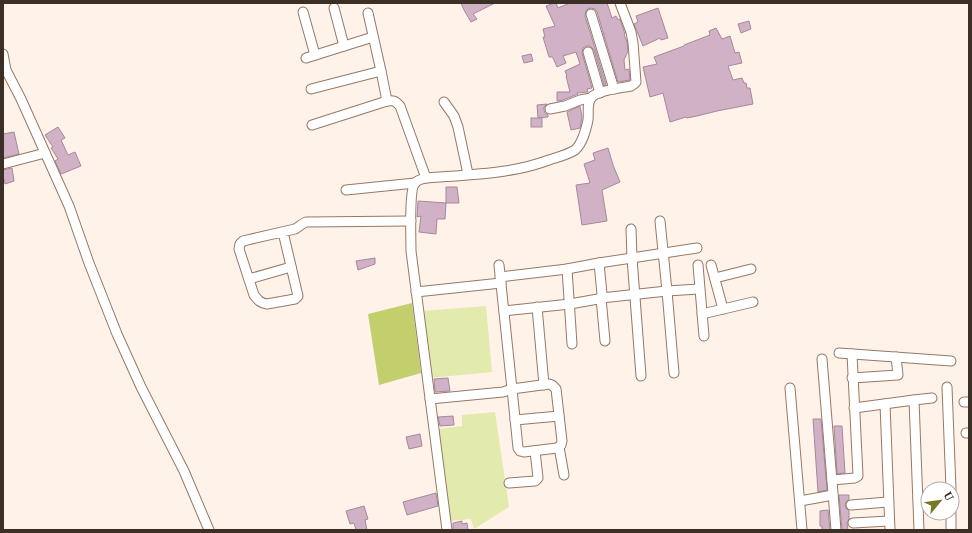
<svg xmlns="http://www.w3.org/2000/svg" width="972" height="533" viewBox="0 0 972 533" font-family="'Noto Serif',serif">
<rect width="100%" height="100%" fill="#fff2e9"/>
<!-- green -->
<g fill="#e2ebad">
<path d="M 486,306 L 492,372 L 430,378 L 422,311 Z"/>
<path d="M 495,412 L 509,507 L 474,529 L 471,519 L 449,521 L 438,429 L 462,426 L 462,415 Z"/>
</g>
<!-- forest -->
<path fill="#c3cf6d" d="M 412,303 L 421,373 L 379,385 L 368,314 Z"/>
<!-- building -->
<g fill="#d0b1c6" stroke="#a6889c">
<path d="M 461,3 L 495,3 L 473,14 L 477,19 L 471,22 L 464,10 Z"/>
<path d="M 554,3 L 556,3 L 558,8 L 570,3 L 607,3 L 612,18 L 616,16 L 618,20 L 620,19 L 625,34 L 624,34 L 627,42 L 628,51 L 624,60 L 625,70 L 629,69 L 630,80 L 618,82 L 597,12 L 595,9 L 590,8 L 586,10 L 585,16 L 606,84 L 604,85 L 594,50 L 590,46 L 586,46 L 583,48 L 582,53 L 592,88 L 587,89 L 588,92 L 577,93 L 578,94 L 563,100 L 557,101 L 557,92 L 570,92 L 566,76 L 567,76 L 565,71 L 580,64 L 576,52 L 563,56 L 566,63 L 557,67 L 553,58 L 552,57 L 549,57 L 543,37 L 545,37 L 543,29 L 555,26 L 546,6 Z"/>
<path d="M 658,8 L 668,38 L 661,40 L 660,38 L 643,46 L 634,24 L 638,22 L 636,16 Z"/>
<path d="M 749,21 L 751,29 L 741,33 L 738,24 Z"/>
<path d="M 716,28 L 722,39 L 730,36 L 735,53 L 739,52 L 742,63 L 728,66 L 733,80 L 742,78 L 744,83 L 746,83 L 747,88 L 750,88 L 753,104 L 717,111 L 697,116 L 687,118 L 686,117 L 670,122 L 663,93 L 650,97 L 643,67 L 657,64 L 654,57 L 684,46 L 684,45 L 710,35 L 709,31 Z"/>
<path d="M 531,54 L 533,61 L 524,63 L 522,56 Z"/>
<path d="M 547,104 L 544,107 L 544,110 L 545,113 L 548,115 L 548,117 L 538,118 L 537,105 Z"/>
<path d="M 580,106 L 582,117 L 580,128 L 571,130 L 567,112 Z"/>
<rect x="531" y="118" width="11" height="9"/>
<path d="M 58,127 L 65,138 L 61,140 L 68,155 L 75,152 L 81,166 L 61,174 L 55,161 L 58,159 L 51,148 L 53,147 L 45,135 Z"/>
<path d="M 14,132 L 19,154 L 3,158 L 3,134 Z"/>
<path d="M 608,148 L 613,165 L 620,182 L 602,190 L 607,221 L 582,225 L 576,185 L 590,183 L 584,164 L 595,160 L 593,153 Z"/>
<path d="M 12,168 L 14,181 L 5,184 L 3,176 L 3,170 Z"/>
<path d="M 446,187 L 457,187 L 459,203 L 446,203 Z"/>
<path d="M 418,201 L 446,203 L 445,219 L 437,219 L 436,234 L 419,232 L 421,216 L 417,217 Z"/>
<path d="M 375,258 L 375,264 L 358,270 L 356,261 Z"/>
<path d="M 448,378 L 450,391 L 435,392 L 434,379 Z"/>
<path d="M 453,416 L 454,425 L 440,426 L 438,417 Z"/>
<path d="M 813,419 L 821,419 L 827,490 L 818,492 Z"/>
<path d="M 834,426 L 842,426 L 845,473 L 837,474 Z"/>
<path d="M 420,434 L 422,446 L 409,449 L 406,437 Z"/>
<path d="M 436,493 L 438,506 L 407,515 L 403,502 Z"/>
<path d="M 839,495 L 849,495 L 849,499 L 846,502 L 845,505 L 846,508 L 849,511 L 849,519 L 847,523 L 848,530 L 842,530 Z"/>
<path d="M 364,506 L 368,519 L 365,520 L 367,530 L 356,530 L 354,523 L 350,524 L 346,511 Z"/>
<path d="M 828,510 L 830,530 L 822,530 L 822,526 L 820,526 L 820,511 Z"/>
<path d="M 462,521 L 462,524 L 467,523 L 468,530 L 453,530 L 453,523 Z"/>
</g>
<g fill="none" stroke-linecap="round" stroke-linejoin="round">
<!-- minor casing -->
<g stroke="#957965" stroke-width="11">
<g id="minor">
<path d="M 334,8 L 344,46"/>
<path d="M 303,12 L 315,55"/>
<path d="M 368,13 L 381,71 L 387,101"/>
<path d="M 591,14 L 614,89"/>
<path d="M 588,52 L 600,93"/>
<path d="M 3,54 L 6,70 L 21,99 L 69,206 L 89,263 L 117,334 L 141,387 L 184,471 L 209,530"/>
<path d="M 306,58 L 373,37"/>
<path d="M 311,89 L 381,71"/>
<path d="M 444,102 L 454,116 L 458,127 L 468,174"/>
<path d="M 550,109 L 565,106 L 580,100 L 591,98"/>
<path d="M 312,125 L 387,101 C 393,100 396,101 400,106 L 426,178"/>
<path d="M 3,164 L 45,153"/>
<path d="M 346,190 L 415,183"/>
<path d="M 660,221 L 667,291 L 699,289"/>
<path d="M 631,229 L 632,258 L 641,376"/>
<path d="M 283,232 L 298,296 L 295,299 L 267,304 C 260,303 258,300 254,295 L 239,249 L 240,244 L 243,241 L 295,229 C 299,227 301,224 306,222 L 411,221"/>
<path d="M 599,263 L 697,248"/>
<path d="M 698,265 L 704,336"/>
<path d="M 711,265 L 723,309"/>
<path d="M 567,269 L 572,344"/>
<path d="M 500,277 L 567,269 L 599,263 L 602,294 L 601,298 L 598,299 L 570,304 L 504,311"/>
<path d="M 715,278 L 751,269"/>
<path d="M 249,279 L 291,267"/>
<path d="M 416,292 L 501,283"/>
<path d="M 537,307 L 544,385"/>
<path d="M 702,314 L 753,302"/>
<path d="M 605,341 L 601,298 L 667,291 L 674,373"/>
<path d="M 839,353 L 951,361"/>
<path d="M 822,359 L 836,530"/>
<path d="M 852,378 L 898,375 L 896,357"/>
<path d="M 947,387 L 951,489"/>
<path d="M 790,388 L 802,530"/>
<path d="M 430,399 L 503,392 L 512,389 L 518,448 L 520,451 L 524,452 L 557,448 L 561,445 L 562,441 L 556,389 L 552,385 L 549,384 L 512,389 L 499,265"/>
<path d="M 914,400 L 932,398"/>
<path d="M 964,402 L 969,402"/>
<path d="M 885,404 L 890,530"/>
<path d="M 854,408 L 914,400 L 919,530"/>
<path d="M 515,420 L 559,416"/>
<path d="M 966,433 L 969,433"/>
<path d="M 559,447 L 564,475"/>
<path d="M 832,480 L 855,478 L 858,476 L 852,354"/>
<path d="M 509,483 L 535,481 L 538,478 L 535,451"/>
<path d="M 800,501 L 833,495"/>
<path d="M 851,505 L 888,502"/>
<path d="M 951,513 L 951,530"/>
<path d="M 853,523 L 889,521"/>
<path d="M 447,530 L 411,251 C 411,240 409,189 415,183 C 417,180 422,179 426,178 C 452,176 479,175 505,171 C 520,169 535,165 549,160 C 558,157 567,155 575,150 C 583,143 586,129 588,120 C 589,112 586,101 593,96 C 600,90 621,88 631,86 L 634,84 L 636,82 L 633,43 L 631,32 L 620,3"/>
</g>
</g>
<!-- minor -->
<use href="#minor" stroke="#fff" stroke-width="9"/>
</g>
<!-- border -->
<rect width="972" height="533" fill="none" stroke="#3b2f26" stroke-width="8"/>
<!-- north arrow -->
<g transform="translate(940 501) rotate(61)"><circle r="19" fill="#ffffff" stroke="#b1aca8"/>
<path d="M0-3L7 15L0 10L-7 15Z" fill="#767922"/>
<text y="-6" font-size="11" font-weight="bold" text-anchor="middle" fill="#3b2f26">U</text>
</g>
</svg>
